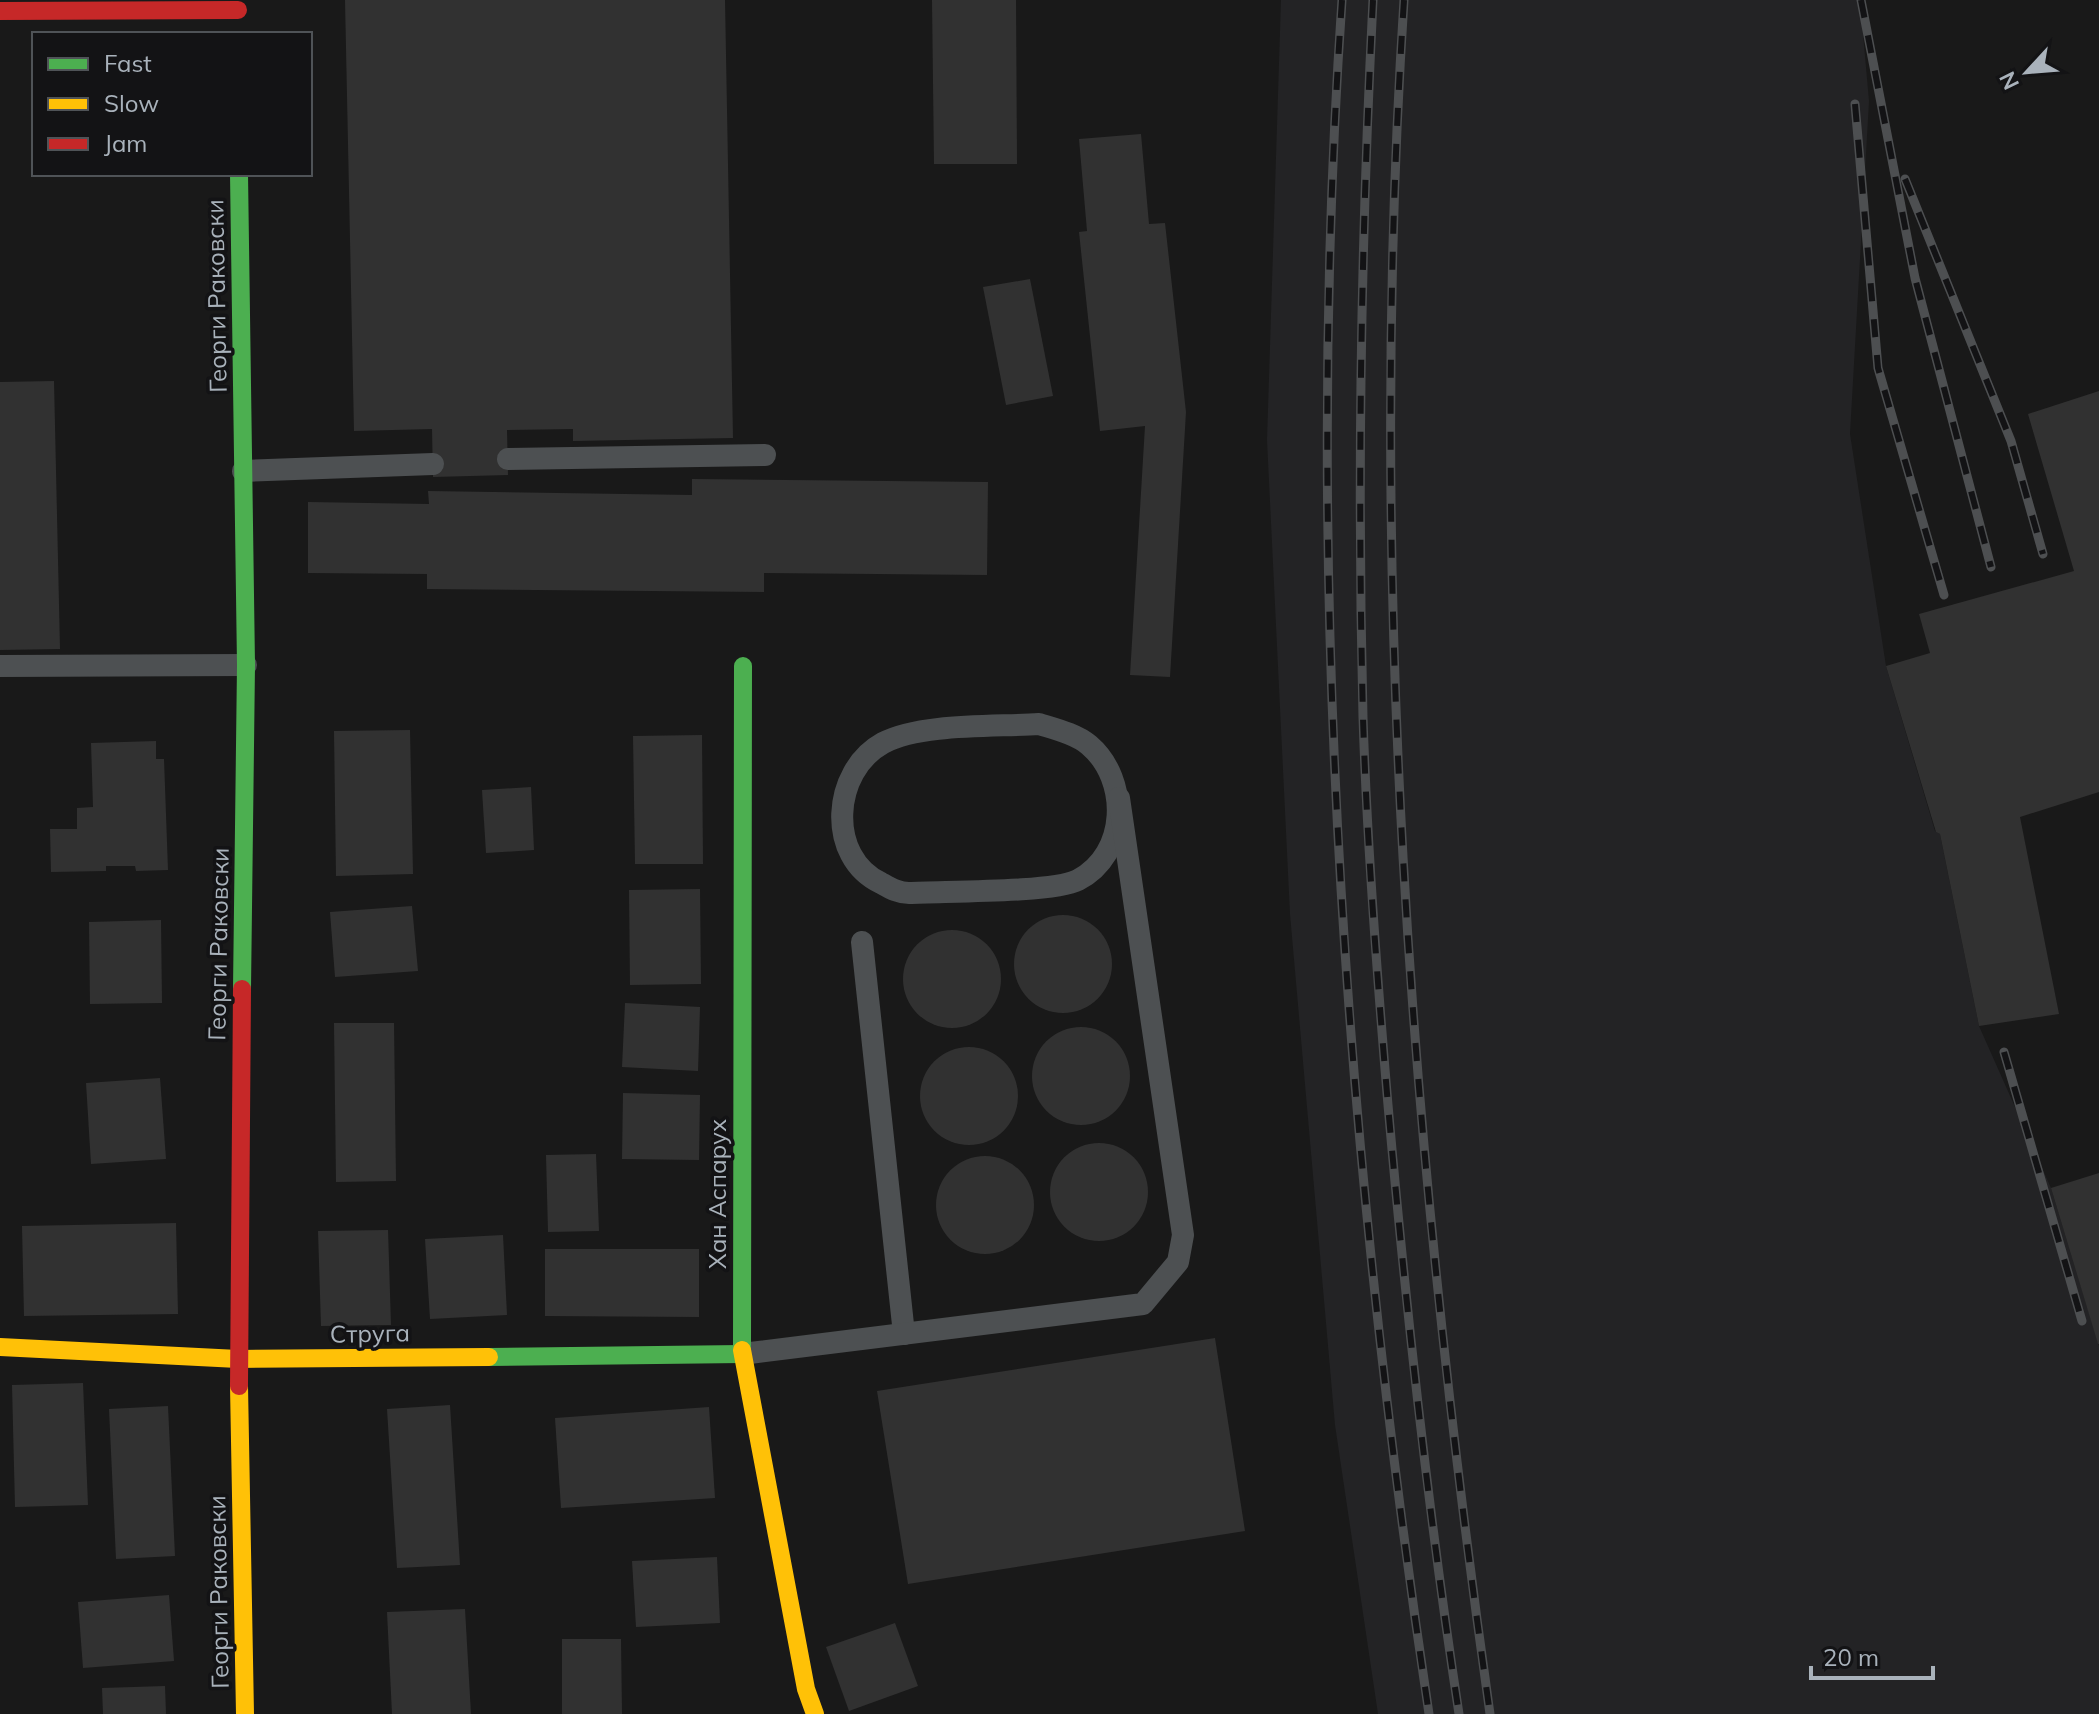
<svg xmlns="http://www.w3.org/2000/svg" width="2099" height="1714" viewBox="0 0 2099 1714" font-family="Mulish,sans-serif">
<rect width="100%" height="100%" fill="#191919"/>
<!-- built -->
<path fill="#232325" d="M 1281,0 L 1860,0 L 1869,101 L 1850,434 L 1886,666 L 1935,831 L 1940,834 L 1979,1026 L 2051,1188 L 2099,1346 L 2099,1714 L 1378,1714 L 1335,1425 L 1290,914 L 1267,440 Z"/>
<!-- building -->
<g fill="#313131">
<path d="M 345,0 L 725,0 L 733,438 L 573,441 L 573,429 L 507,430 L 508,475 L 433,477 L 432,429 L 354,431 Z"/>
<path d="M 932,0 L 1016,0 L 1017,164 L 934,164 Z"/>
<path d="M 1141,134 L 1149,224 L 1165,223 L 1186,412 L 1170,677 L 1130,675 L 1145,426 L 1100,431 L 1079,232 L 1087,231 L 1079,139 Z"/>
<path d="M 1030,279 L 1053,396 L 1006,405 L 983,287 Z"/>
<path d="M 54,381 L 60,649 L 0,650 L 0,382 Z"/>
<path d="M 2099,391 L 2099,792 L 2020,817 L 2059,1014 L 1979,1026 L 1940,834 L 1936,832 L 1886,666 L 1930,653 L 1919,614 L 2074,571 L 2028,414 Z"/>
<path d="M 692,479 L 988,482 L 987,575 L 764,573 L 764,592 L 427,589 L 427,574 L 308,573 L 308,502 L 429,504 L 428,491 L 692,495 Z"/>
<path d="M 410,730 L 413,874 L 336,876 L 334,731 Z"/>
<path d="M 702,735 L 703,864 L 635,864 L 633,736 Z"/>
<path d="M 156,741 L 156,759 L 164,759 L 168,870 L 136,871 L 135,866 L 106,866 L 106,871 L 51,872 L 50,829 L 77,829 L 77,808 L 93,807 L 91,743 Z"/>
<path d="M 531,787 L 534,850 L 486,853 L 482,790 Z"/>
<path d="M 700,889 L 701,984 L 630,985 L 629,890 Z"/>
<path d="M 412,906 L 418,971 L 335,977 L 330,912 Z"/>
<circle cx="1063" cy="964" r="49"/>
<path d="M 161,920 L 162,1003 L 90,1004 L 89,922 Z"/>
<circle cx="952" cy="979" r="49"/>
<path d="M 625,1003 L 700,1007 L 698,1071 L 622,1067 Z"/>
<path d="M 334,1023 L 394,1023 L 396,1181 L 336,1182 Z"/>
<circle cx="1081" cy="1076" r="49"/>
<circle cx="969" cy="1096" r="49"/>
<path d="M 160,1078 L 166,1159 L 91,1164 L 86,1083 Z"/>
<path d="M 623,1093 L 700,1095 L 699,1160 L 622,1159 Z"/>
<circle cx="1099" cy="1192" r="49"/>
<path d="M 596,1154 L 599,1231 L 548,1232 L 546,1155 Z"/>
<circle cx="985" cy="1205" r="49"/>
<path d="M 2099,1173 L 2099,1344 L 2098,1344 L 2051,1188 Z"/>
<path d="M 176,1223 L 178,1314 L 24,1316 L 22,1226 Z"/>
<path d="M 388,1230 L 391,1325 L 321,1326 L 318,1231 Z"/>
<path d="M 503,1235 L 507,1315 L 430,1319 L 425,1239 Z"/>
<path d="M 545,1249 L 699,1249 L 699,1317 L 545,1316 Z"/>
<path d="M 1215,1338 L 1245,1531 L 908,1584 L 877,1391 Z"/>
<path d="M 83,1383 L 88,1505 L 15,1507 L 12,1385 Z"/>
<path d="M 450,1405 L 460,1565 L 397,1568 L 387,1409 Z"/>
<path d="M 168,1406 L 175,1556 L 116,1559 L 109,1409 Z"/>
<path d="M 709,1407 L 715,1498 L 561,1508 L 555,1418 Z"/>
<path d="M 717,1557 L 720,1623 L 636,1627 L 632,1561 Z"/>
<path d="M 169,1595 L 174,1661 L 83,1668 L 78,1602 Z"/>
<path d="M 465,1609 L 471,1714 L 392,1714 L 387,1612 Z"/>
<path d="M 895,1623 L 918,1686 L 849,1711 L 826,1647 Z"/>
<path d="M 562,1639 L 621,1639 L 622,1714 L 562,1714 Z"/>
<path d="M 165,1686 L 166,1714 L 103,1714 L 102,1688 Z"/>
</g>
<g fill="none" stroke-linecap="round" stroke-linejoin="round">
<!-- lane -->
<g stroke="#4d5052" stroke-width="22">
<path d="M 508,459 L 765,455"/>
<path d="M 243,471 L 433,464"/>
<path d="M 0,666 L 246,665"/>
<path d="M 1039,724 C 1055,729 1076,734 1089,745 C 1130,780 1128,854 1078,880 C 1052,893 943,891 909,893 C 898,893 890,888 881,883 C 826,857 832,771 883,743 C 921,723 995,727 1039,724 Z"/>
<path d="M 862,942 L 904,1334"/>
<path d="M 742,1354 L 1143,1304 L 1178,1262 L 1183,1235 L 1119,798"/>
</g>
<!-- fast -->
<g stroke="#4caf50" stroke-width="18">
<path d="M 239,174 L 246,665 L 242,989"/>
<path d="M 742,1350 L 743,666"/>
<path d="M 489,1357 L 742,1354"/>
</g>
<!-- slow -->
<g stroke="#ffc107" stroke-width="18">
<path d="M 0,1347 L 238,1359 L 489,1357"/>
<path d="M 742,1350 L 806,1689 L 815,1714"/>
<path d="M 239,1386 L 245,1714"/>
</g>
<!-- jam -->
<g stroke="#c62828" stroke-width="18">
<path d="M 0,11 L 238,10"/>
<path d="M 239,1386 L 242,989"/>
</g>
<!-- rail casing -->
<g stroke="#4d4f51" stroke-width="9">
<g id="rail">
<path d="M 1342,0 C 1303,566 1345,1153 1429,1714"/>
<path d="M 1373,0 C 1361,239 1357,477 1363,717 C 1367,846 1377,976 1388,1105 C 1406,1309 1428,1511 1459,1714"/>
<path d="M 1404,0 C 1367,572 1410,1147 1490,1714"/>
<path d="M 1861,0 L 1915,278 L 1991,567"/>
<path d="M 1855,104 L 1878,368 L 1944,595"/>
<path d="M 1905,179 L 2011,441 L 2043,554"/>
<path d="M 2004,1052 L 2082,1321"/>
</g>
</g>
<!-- rail -->
<use href="#rail" stroke="#131315" stroke-width="6" stroke-dasharray="18" stroke-linecap="butt"/>
</g>
<g text-anchor="middle" stroke-width="7" stroke-linejoin="round" paint-order="stroke">
<!-- street labels -->
<g font-size="24" fill="#a9b2bb" stroke="#131315">
<text transform="translate(217 296) rotate(-91)" y="8">Георги Раковски</text>
<text transform="translate(219 944) rotate(-89)" y="8">Георги Раковски</text>
<text transform="translate(718 1194) rotate(-90)" y="8">Хан Аспарух</text>
<text transform="translate(370 1334) rotate(-1)" y="8">Струга</text>
<text transform="translate(219 1592) rotate(-91)" y="8">Георги Раковски</text>
</g>
</g>
<!-- legend -->
<rect x="32" y="32" width="280" height="144" fill="#131315" stroke="#4f5357" stroke-width="2"/>
<rect x="48" y="58" width="40" height="12" fill="#4caf50" stroke="#4f5357" stroke-width="2"/>
<text x="104" y="72" font-size="24" fill="#a9b2bb">Fast</text>
<rect x="48" y="98" width="40" height="12" fill="#ffc107" stroke="#4f5357" stroke-width="2"/>
<text x="104" y="112" font-size="24" fill="#a9b2bb">Slow</text>
<rect x="48" y="138" width="40" height="12" fill="#c62828" stroke="#4f5357" stroke-width="2"/>
<text x="104" y="152" font-size="24" fill="#a9b2bb">Jam</text>
<!-- north arrow -->
<g transform="translate(2027 72) rotate(244)" stroke="#131315" stroke-width="6" paint-order="stroke">
<path d="M0-6L14 30L0 20L-14 30Z" fill="#a9b2bb"/>
<text y="-12" font-size="22" font-weight="bold" text-anchor="middle" fill="#a9b2bb">N</text>
</g>
<!-- scale -->
<path d="M1811 1666v12h122v-12" fill="none" stroke="#a9b2bb" stroke-width="4"/>
<text x="1823" y="1666" font-size="24" fill="#a9b2bb" stroke="#131315" stroke-width="6" paint-order="stroke">20 m</text>
</svg>
